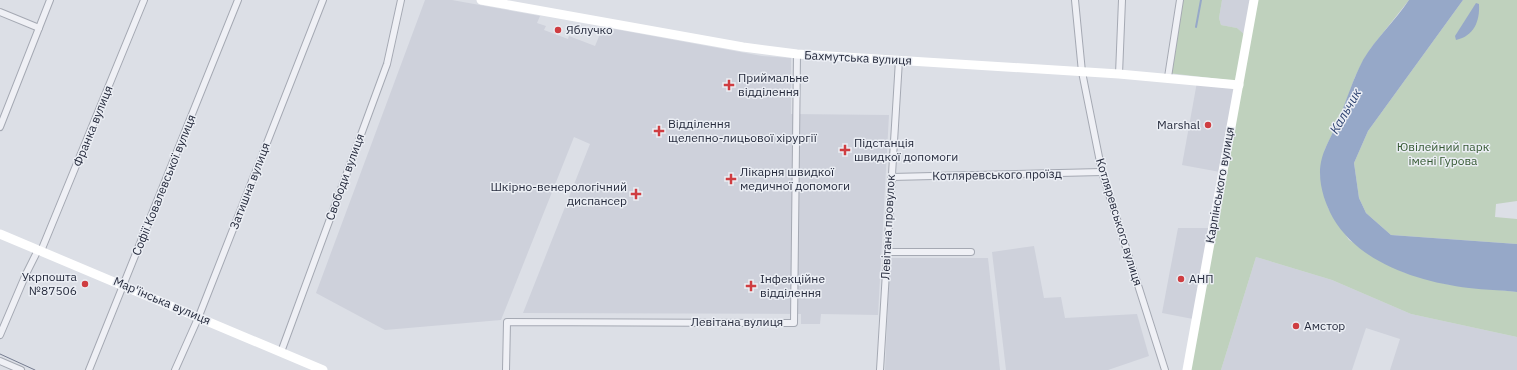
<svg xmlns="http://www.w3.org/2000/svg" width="1517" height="370" viewBox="0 0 1517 370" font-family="'IBM Plex Sans',sans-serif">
<rect width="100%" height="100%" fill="#dcdfe6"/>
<!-- built -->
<g fill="#ced1db">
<path d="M 425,0 L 452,0 L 540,16 L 537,23 L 546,26 L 544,30 L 568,39 L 569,36 L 595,46 L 603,27 L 762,56 L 791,58 L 791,114 L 889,115 L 878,315 L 821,314 L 820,324 L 801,324 L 801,314 L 523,313 L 590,144 L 574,137 L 501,320 L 385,330 L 316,293 Z"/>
<path d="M 1222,0 L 1252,0 L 1245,35 L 1237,28 L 1221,25 L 1219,18 Z"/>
<path d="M 1197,82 L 1236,87 L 1220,172 L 1182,165 Z"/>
<path d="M 1178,228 L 1210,228 L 1193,319 L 1162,313 Z"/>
<path d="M 1034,246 L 1044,298 L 1061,297 L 1065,318 L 1137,314 L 1149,356 L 1108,370 L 1006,370 L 992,252 Z"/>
<path d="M 1256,257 L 1332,280 L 1411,314 L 1517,337 L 1517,370 L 1390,370 L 1400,339 L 1366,328 L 1352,370 L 1221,370 Z"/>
<path d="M 890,258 L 988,258 L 1000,370 L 885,370 Z"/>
</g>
<!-- green -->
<g fill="#bfd1bd">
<path d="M 1180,0 L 1222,0 L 1219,18 L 1221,25 L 1237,28 L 1245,35 L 1237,81 L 1168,73 Z"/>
<path d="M 1257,0 L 1409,0 L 1371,48 L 1363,61 L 1355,77 L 1339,120 L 1325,149 L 1320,173 L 1328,208 L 1349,240 L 1403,272 L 1446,284 L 1517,292 L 1517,337 L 1411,314 L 1332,280 L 1256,257 L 1221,370 L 1190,370 Z"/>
<path d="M 1463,0 L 1517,0 L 1517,201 L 1496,204 L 1495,217 L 1517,219 L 1517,244 L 1391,235 L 1366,213 L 1359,198 L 1354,163 L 1368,131 Z"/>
</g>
<!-- water -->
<g fill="#96a8c8">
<path d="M 1409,0 L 1463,0 L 1368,131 L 1354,163 L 1359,198 L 1366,213 L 1391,235 L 1517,244 L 1517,292 C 1501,290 1485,290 1469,288 C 1420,282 1360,264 1333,218 C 1326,205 1320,189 1320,173 C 1320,152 1332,137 1339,119 C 1347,99 1353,79 1363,60 C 1376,38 1395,21 1409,0 Z"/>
<path d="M 1476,3 L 1479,4 C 1480,21 1474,36 1456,40 L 1455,36 Z"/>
</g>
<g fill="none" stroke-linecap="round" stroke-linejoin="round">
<!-- stream -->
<path stroke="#96a8c8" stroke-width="2" d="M 1196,27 L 1201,0"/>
<!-- street casing -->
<g stroke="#a5a9b3" stroke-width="8">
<g id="street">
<path d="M 1075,0 L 1082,72 L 1102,172 L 1165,370"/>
<path d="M 0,12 L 39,28"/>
<path d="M 1119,74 L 1122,0"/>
<path d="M 1168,77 L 1180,0"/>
<path d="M 0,127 L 50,0"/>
<path d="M 891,177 L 1102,172"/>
<path d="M 41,251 L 144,0"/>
<path d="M 887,252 L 971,252"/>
<path d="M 0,335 L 26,274 L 38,250"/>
<path d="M 281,352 L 387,64 L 401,0"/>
<path d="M 0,361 L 21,370"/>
<path d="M 89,370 L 238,0"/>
<path d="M 175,370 L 199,316 L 323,0"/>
<path d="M 506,370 L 507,322 L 794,323 L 797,54"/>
<path d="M 880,370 L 899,60"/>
</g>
</g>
<!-- street -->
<use href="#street" stroke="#eff0f5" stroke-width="6"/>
<!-- secondary -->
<g stroke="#fff" stroke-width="9">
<path d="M 481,0 L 743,47 L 797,54 L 1119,74 L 1239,85"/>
<path d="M 0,234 L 323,370"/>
<path d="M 1187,370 L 1254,0"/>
</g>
<!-- tram -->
<path stroke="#757c90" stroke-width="1" d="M 0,354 L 35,370"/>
</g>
<!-- markers -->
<g fill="#cf3d41" stroke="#ebeef4" stroke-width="1.5">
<circle cx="558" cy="30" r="4"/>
<path d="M727 79h4v4h4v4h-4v4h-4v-4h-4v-4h4z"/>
<circle cx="1208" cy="125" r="4"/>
<path d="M657 125h4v4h4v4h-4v4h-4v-4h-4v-4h4z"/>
<path d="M843 144h4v4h4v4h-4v4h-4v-4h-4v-4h4z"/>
<path d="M729 173h4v4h4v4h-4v4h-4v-4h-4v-4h4z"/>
<path d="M634 188h4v4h4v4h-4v4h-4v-4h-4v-4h4z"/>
<circle cx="1181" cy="279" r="4"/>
<circle cx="85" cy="284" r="4"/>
<path d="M749 280h4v4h4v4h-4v4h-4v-4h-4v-4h4z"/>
<circle cx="1296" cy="326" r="4"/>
</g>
<g text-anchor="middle" stroke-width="3" stroke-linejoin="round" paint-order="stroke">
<!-- poi labels -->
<g font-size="12" fill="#262b3d" stroke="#ebeef4" text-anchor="start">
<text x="566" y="34">Яблучко</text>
<text x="738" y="82">Приймальне<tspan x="738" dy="14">відділення</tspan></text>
<text x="668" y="128">Відділення<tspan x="668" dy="14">щелепно-лицьової хірургії</tspan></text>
<text x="1200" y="129" text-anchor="end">Marshal</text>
<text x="854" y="147">Підстанція<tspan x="854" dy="14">швидкої допомоги</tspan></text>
<text x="740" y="176">Лікарня швидкої<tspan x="740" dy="14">медичної допомоги</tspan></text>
<text x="627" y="191" text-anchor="end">Шкірно-венерологічний<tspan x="627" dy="14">диспансер</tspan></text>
<text x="77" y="281" text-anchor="end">Укрпошта<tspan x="77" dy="14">№87506</tspan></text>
<text x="760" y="283">Інфекційне<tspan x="760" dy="14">відділення</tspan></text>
<text x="1189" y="283">АНП</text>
<text x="1304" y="330">Амстор</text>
</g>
<!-- street labels -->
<g font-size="12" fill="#262b3d" stroke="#ebeef4">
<text transform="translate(858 58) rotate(3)" y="4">Бахмутська вулиця</text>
<text transform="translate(93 126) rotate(-68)" y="4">Франка вулиця</text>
<text transform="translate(997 175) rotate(-1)" y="4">Котляревського проїзд</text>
<text transform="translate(345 177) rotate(-70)" y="4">Свободи вулиця</text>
<text transform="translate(164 185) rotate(-68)" y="4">Софії Ковалевської вулиця</text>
<text transform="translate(1220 185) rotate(-80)" y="4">Карпінського вулиця</text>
<text transform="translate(250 186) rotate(-69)" y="4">Затишна вулиця</text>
<text transform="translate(1119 222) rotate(73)" y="4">Котляревського вулиця</text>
<text transform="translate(888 227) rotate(-87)" y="4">Левітана провулок</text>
<text transform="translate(162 301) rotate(23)" y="4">Мар'їнська вулиця</text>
<text x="737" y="326">Левітана вулиця</text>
</g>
<!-- park labels -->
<g font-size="12" fill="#355933" stroke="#ebeef4">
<text x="1443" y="151">Ювілейний парк<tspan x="1443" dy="14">імені Гурова</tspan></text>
</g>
<!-- water labels -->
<g font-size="13" font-style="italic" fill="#2f4471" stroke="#ebeef4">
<text transform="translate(1345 111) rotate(-60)" y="5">Кальчик</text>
</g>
</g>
</svg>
